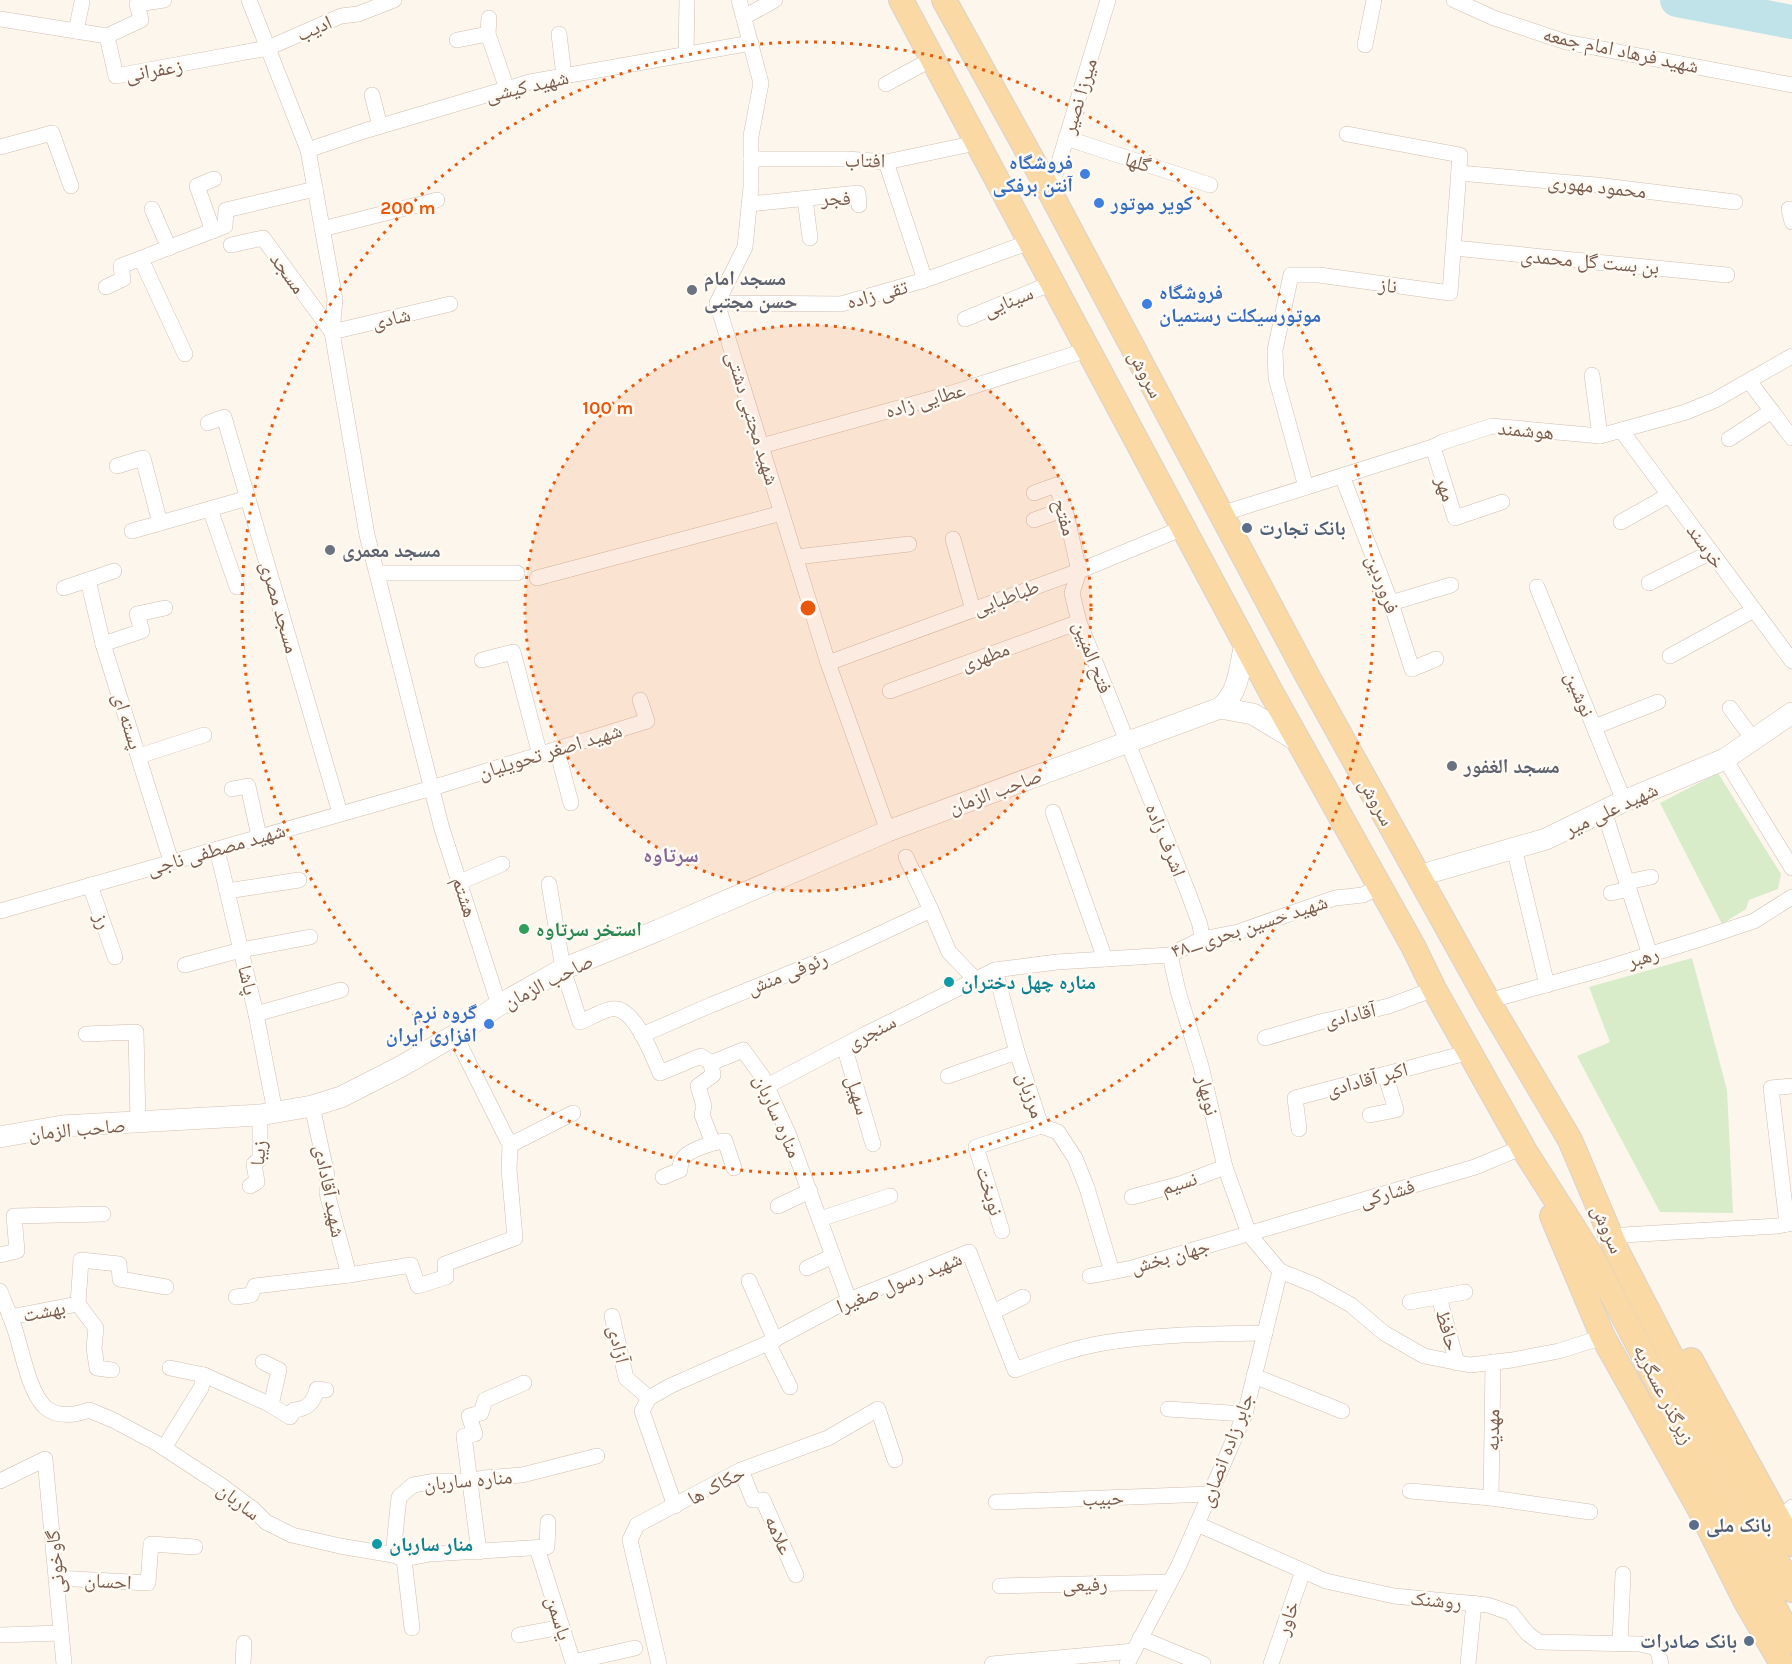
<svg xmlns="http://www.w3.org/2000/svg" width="1792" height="1664" viewBox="0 0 1792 1664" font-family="Karla,'Noto Naskh Arabic',sans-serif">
<rect width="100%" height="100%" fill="#fdf6ec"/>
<!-- green -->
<g fill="#d8ecc9">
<path d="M 1718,773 L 1781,874 L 1778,889 L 1749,900 L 1746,909 L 1722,924 L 1660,803 Z"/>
<path d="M 1692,958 L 1727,1090 L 1733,1213 L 1660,1212 L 1577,1056 L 1610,1042 L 1589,987 Z"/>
</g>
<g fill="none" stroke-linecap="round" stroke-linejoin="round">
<!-- river -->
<path stroke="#bfe3e8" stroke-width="34" d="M 1677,0 L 1792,22"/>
<!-- street casing -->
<g stroke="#d1beb0" stroke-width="16">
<g id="street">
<path d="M 249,0 L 308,150 L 335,299 L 332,332 L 367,535 L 442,829 L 499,1005"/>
<path d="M 739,0 L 761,83 L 751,136 L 751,187 L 745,247 L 717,303 L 828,663 L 888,831"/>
<path d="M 1454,0 L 1494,18 L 1566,42 L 1792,85"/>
<path d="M 744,17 L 775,0"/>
<path d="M 489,18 L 488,34 L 507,89"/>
<path d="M 0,19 L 107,36 L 116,76 L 268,48 L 341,16 L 358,14 L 394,0"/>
<path d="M 76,31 L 82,2"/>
<path d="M 559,34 L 564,76"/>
<path d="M 107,36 L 141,20 L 137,4 L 164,0"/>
<path d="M 457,40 L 488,34"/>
<path d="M 1365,45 L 1374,0"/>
<path d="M 686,55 L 687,0"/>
<path d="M 886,84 L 932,59"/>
<path d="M 372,95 L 380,126"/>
<path d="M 1066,138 L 1210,185"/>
<path d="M 0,147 L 52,133 L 71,186"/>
<path d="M 308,150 L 364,131 L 530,82 L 751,43"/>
<path d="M 751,159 L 847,159 L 886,162 L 976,143"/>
<path d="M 886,162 L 925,280"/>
<path d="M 1459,173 L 1596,185 L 1735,202"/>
<path d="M 1050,192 L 1108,0"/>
<path d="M 805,199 L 810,238"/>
<path d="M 749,204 L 858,193 L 859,205"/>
<path d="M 152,209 L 169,248"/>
<path d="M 1792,209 L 1789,209 L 1792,222"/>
<path d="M 322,229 L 437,200"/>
<path d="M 213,231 L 197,186 L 214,179"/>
<path d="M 231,245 L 263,238 L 332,332"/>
<path d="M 1454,248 L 1727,275"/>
<path d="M 141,259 L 185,354"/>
<path d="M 106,287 L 123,279 L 121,266 L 225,226 L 226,210 L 315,189"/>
<path d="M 717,303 L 841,304 L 925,280 L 1030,242"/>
<path d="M 965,319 L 1052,283"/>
<path d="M 332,332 L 450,304"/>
<path d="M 1592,375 L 1600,436"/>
<path d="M 1749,381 L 1792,438"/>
<path d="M 208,423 L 224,417 L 340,813"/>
<path d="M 1621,430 L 1792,661"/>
<path d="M 1729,439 L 1772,411"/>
<path d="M 761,446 L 949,394 L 1087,350"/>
<path d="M 1433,447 L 1455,518 L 1502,502"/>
<path d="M 117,466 L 143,458 L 160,523"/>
<path d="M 1342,476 L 1391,603 L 1412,669 L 1436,659"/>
<path d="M 1306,487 L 1276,378 L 1275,350 L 1291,275 L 1319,275 L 1450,293 L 1460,155 L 1347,134"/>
<path d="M 1034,493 L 1056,485 L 1065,509 L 1079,571 L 1072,593 L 1079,622 L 1188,892 L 1200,925 L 1202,939"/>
<path d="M 210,509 L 237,587"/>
<path d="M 1221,514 L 1433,447 L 1443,442 L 1492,426 L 1600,436 L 1686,412 L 1715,400 L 1792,356"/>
<path d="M 1034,520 L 1065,509"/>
<path d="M 1621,522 L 1669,495"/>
<path d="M 132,531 L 248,498"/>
<path d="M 953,539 L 973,610"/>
<path d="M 796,557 L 909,544"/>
<path d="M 377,573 L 517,573"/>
<path d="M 537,578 L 782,513"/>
<path d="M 88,580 L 103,644 L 171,861"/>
<path d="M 1649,583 L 1711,552"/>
<path d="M 1537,587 L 1624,801"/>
<path d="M 64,588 L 114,571"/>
<path d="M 1391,603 L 1451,585"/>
<path d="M 103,644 L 142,631 L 137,614 L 165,608"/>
<path d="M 1670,656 L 1754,610"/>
<path d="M 482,660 L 513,652 L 540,755"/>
<path d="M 828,663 L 1079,571 L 1183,528"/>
<path d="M 890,691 L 1079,622"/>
<path d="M 1730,708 L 1753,739"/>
<path d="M 1594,727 L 1658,702"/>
<path d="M 557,750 L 571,803"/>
<path d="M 139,756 L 204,735"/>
<path d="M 1725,759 L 1792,868"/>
<path d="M 232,789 L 248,786 L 259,836"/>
<path d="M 1604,811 L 1650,955"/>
<path d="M 1053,812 L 1105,959"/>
<path d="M 1514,848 L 1547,985"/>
<path d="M 217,849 L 256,1014 L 275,1112"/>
<path d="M 906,857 L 931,910 L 949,952 L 975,979"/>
<path d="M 460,882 L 502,864"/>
<path d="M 1627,882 L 1651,877"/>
<path d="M 549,884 L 563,969 L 580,1022 C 590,1018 601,1011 611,1009 C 634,1004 653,1057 660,1073 L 701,1056 L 711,1063 L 743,1050 L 762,1076 L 788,1133 L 849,1300"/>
<path d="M 90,885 L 115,957"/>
<path d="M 227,891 L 299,880"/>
<path d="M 1611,893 L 1629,889"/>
<path d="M 0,911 L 432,788 L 647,721 L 640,700"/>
<path d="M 185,965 L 241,950 L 310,937"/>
<path d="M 995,970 L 1017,1052 L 1041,1126 L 1058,1132 L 1075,1158 L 1087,1188 L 1112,1272"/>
<path d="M 1488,1001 L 1603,969 L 1700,939 L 1754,921 L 1792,897"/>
<path d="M 256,1014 L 341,990"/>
<path d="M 86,1034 L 136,1032 L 138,1123"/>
<path d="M 642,1035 L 711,1005 L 830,957 L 931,910"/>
<path d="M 1265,1038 L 1320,1022 L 1389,1006 L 1434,989"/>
<path d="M 844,1046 L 873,1144"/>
<path d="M 711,1063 L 713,1075 L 698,1086 L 704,1106 L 702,1115 L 713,1143"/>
<path d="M 948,1076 L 1017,1052"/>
<path d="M 767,1086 L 866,1034 L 995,970 L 1057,962 L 1170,955 L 1202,939 L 1238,932 L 1335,898 L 1363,895 L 1379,887"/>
<path d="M 312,1106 L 327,1175 L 327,1193 L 349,1275"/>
<path d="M 1370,1115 L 1396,1110 L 1385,1074"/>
<path d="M 1299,1129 L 1295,1098 L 1470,1052"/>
<path d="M 510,1145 L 573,1113"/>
<path d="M 663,1177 L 680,1170 C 680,1168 681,1162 682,1160 C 687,1150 714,1142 725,1141 L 734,1168"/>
<path d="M 250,1186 L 257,1182 L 254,1164 L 260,1159 L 260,1115"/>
<path d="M 1132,1197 L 1180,1184 L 1225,1167"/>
<path d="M 778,1206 L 810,1191"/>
<path d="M 820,1219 L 890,1196"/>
<path d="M 1787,1224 L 1771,1088 L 1792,1086"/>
<path d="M 1002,1231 L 976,1147 L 1041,1126"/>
<path d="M 1623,1235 L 1778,1226 L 1792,1223"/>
<path d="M 0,1255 L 17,1251 L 14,1216 L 103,1214"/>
<path d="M 807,1268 L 833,1256"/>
<path d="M 1280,1271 L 1315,1285 L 1351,1305 L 1384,1333 L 1424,1356 L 1470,1365 L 1512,1360 L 1559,1351 L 1603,1337"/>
<path d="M 1090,1276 L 1132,1268 L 1475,1167 L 1523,1147"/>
<path d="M 749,1281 L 775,1340"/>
<path d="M 0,1291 C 5,1304 11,1317 15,1330 C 22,1351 29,1392 45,1407 C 57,1418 76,1415 89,1410 L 113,1420 L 158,1444 L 222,1486 L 253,1509 L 266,1522 L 292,1535 L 340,1546 L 393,1555 L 404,1559 L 430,1554 L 547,1547 L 548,1522"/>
<path d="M 236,1297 L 251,1295 L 255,1286 L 349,1275 L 411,1265 L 418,1286 L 446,1277 L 445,1264 L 515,1238 L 509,1169 L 510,1145 L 455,1035"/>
<path d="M 1439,1297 L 1457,1363"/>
<path d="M 1410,1302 L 1465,1292"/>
<path d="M 78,1304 L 96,1328 L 94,1348 L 97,1368 L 112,1370"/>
<path d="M 993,1312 L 1023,1297"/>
<path d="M 612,1316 L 626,1378 L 649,1398"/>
<path d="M 10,1317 L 78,1304 L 81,1260 L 119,1264 L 120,1279 L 166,1287"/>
<path d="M 768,1343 L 790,1387"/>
<path d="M 263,1362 L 279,1370 L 271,1405"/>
<path d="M 170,1368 L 204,1375 L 267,1403 L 290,1417 L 294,1410 C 308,1409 314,1402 317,1389 L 326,1390"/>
<path d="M 1254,1376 L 1342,1411"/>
<path d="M 649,1398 L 670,1386 L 768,1343 L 849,1300 L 969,1252 L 1015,1370 C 1044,1359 1073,1348 1103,1343 C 1156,1334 1211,1334 1265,1333"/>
<path d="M 649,1398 L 642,1411 L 675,1506"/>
<path d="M 1168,1409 L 1245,1414"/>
<path d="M 164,1448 L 201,1388 L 204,1375"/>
<path d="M 741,1470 L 753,1500 L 763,1500 L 796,1575"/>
<path d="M 0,1481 L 45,1459 L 64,1664"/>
<path d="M 1410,1491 L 1491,1498 L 1590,1512"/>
<path d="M 1491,1498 L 1493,1362"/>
<path d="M 996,1502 L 1210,1494"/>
<path d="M 1779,1521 L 1792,1507"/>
<path d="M 1197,1524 L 1326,1581 L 1394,1596 L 1488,1605 L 1511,1613 L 1528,1634 L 1539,1642 L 1640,1644 L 1657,1648 L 1661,1664"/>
<path d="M 537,1548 L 573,1662 L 635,1648"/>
<path d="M 479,1552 L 464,1436 L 475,1434 L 469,1416 L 481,1413 L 485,1400 L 524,1383"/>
<path d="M 393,1555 L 399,1497 L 413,1485 L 436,1481 L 470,1481 L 483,1478 L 522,1475 L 597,1456"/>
<path d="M 404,1559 L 412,1628"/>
<path d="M 57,1578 L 148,1583 L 151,1544 L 195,1547"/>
<path d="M 1000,1586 L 1169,1582"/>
<path d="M 0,1635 L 61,1633"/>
<path d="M 519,1635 L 562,1627"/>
<path d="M 1140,1638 L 1203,1664"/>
<path d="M 1620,1643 L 1623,1574"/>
<path d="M 243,1664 L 244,1643"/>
<path d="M 659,1664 L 630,1540 L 637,1525 L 741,1470 L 828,1438 L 878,1409 L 895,1460"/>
<path d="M 992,1664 L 1134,1651"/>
<path d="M 1127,1664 L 1179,1565 L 1245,1414 L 1280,1271 L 1249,1234 L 1225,1167 L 1201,1066 L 1178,991 L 1170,955"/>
<path d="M 1271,1664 L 1303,1571"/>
<path d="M 1468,1664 L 1474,1603"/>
</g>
</g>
<!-- secondary casing -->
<g stroke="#d6c0b0" stroke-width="22">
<g id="secondary">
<path d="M 1220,708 L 1253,714 L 1299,742"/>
<path d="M 1418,876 L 1546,839 L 1624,801 L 1725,759 L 1792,713"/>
<path d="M 0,1137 L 62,1126 L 260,1115 L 312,1106 L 341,1097 L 400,1067 L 455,1035 L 499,1005 L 563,969 L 659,930 L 888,831 L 1220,708 C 1239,694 1240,665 1245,643"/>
</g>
</g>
<!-- primary casing -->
<g stroke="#dad1cd" stroke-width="26">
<g id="primary">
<path d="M 901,0 L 1271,692 L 1413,946 L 1434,989 L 1526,1153 L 1594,1260 L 1792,1641"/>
<path d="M 944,0 L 1050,192 L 1308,677 L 1488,1001 L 1570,1140 L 1618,1253 L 1792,1590"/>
<path d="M 1552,1216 L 1603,1337 L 1700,1510 L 1746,1602 L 1782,1664"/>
<path d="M 1691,1360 L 1792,1544"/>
</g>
</g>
<!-- street -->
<use href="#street" stroke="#fff" stroke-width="15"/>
<!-- secondary -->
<use href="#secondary" stroke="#fff" stroke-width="21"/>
<!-- primary -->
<use href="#primary" stroke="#fbd9a5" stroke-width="24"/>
</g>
<!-- distance rings -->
<circle cx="808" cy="608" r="283" fill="#e8590c" fill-opacity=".12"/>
<g fill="none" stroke="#e8590c" stroke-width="3" stroke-dasharray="3 6">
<circle cx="808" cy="608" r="283"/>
<circle cx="808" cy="608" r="566"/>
</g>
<!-- markers -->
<g fill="#3f7fe0" stroke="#fffaf3" stroke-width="2">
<circle cx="1085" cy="174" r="6"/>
<circle cx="1099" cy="203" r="6"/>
<circle cx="1147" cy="304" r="6"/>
<circle cx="489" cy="1024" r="6"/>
</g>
<g fill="#6b7280" stroke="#fffaf3" stroke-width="2">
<circle cx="692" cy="290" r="6"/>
<circle cx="330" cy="550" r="6"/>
<circle cx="1452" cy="766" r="6"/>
</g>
<g fill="#5c6f8a" stroke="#fffaf3" stroke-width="2">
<circle cx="1247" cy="528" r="6"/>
<circle cx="1694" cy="1525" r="6"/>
<circle cx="1749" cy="1641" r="6"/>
</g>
<circle fill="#2e9e5b" stroke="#fffaf3" stroke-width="2" cx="524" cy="929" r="6"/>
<g fill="#0f9aa8" stroke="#fffaf3" stroke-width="2">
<circle cx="949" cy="982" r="6"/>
<circle cx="377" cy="1544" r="6"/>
</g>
<g text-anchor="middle" stroke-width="5" stroke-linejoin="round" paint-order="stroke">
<!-- street labels -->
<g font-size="20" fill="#7a5c4d" stroke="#fffaf3">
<text transform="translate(314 28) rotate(-24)" y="7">ادیب</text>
<text transform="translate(1621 50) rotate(12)" y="7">شهید فرهاد امام جمعه</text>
<text transform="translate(154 70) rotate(-10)" y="7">زعفرانی</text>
<text transform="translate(527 86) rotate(-13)" y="7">شهید کیشی</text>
<text transform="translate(1079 96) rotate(-73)" y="7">میرزا نصیر</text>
<text transform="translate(865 160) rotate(1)" y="7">افتاب</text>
<text transform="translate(1138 162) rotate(18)" y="7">گلها</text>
<text transform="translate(1597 186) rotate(6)" y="7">محمود مهوری</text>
<text transform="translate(836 198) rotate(-1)" y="7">فجر</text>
<text transform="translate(1590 261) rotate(5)" y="7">بن بست گل محمدی</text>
<text transform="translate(288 273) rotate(54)" y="7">مسجد</text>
<text transform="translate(1388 285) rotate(8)" y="7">ناز</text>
<text transform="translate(877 294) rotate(-15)" y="7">تقی زاده</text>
<text transform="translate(1008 301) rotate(-22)" y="7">سینایی</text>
<text transform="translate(391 318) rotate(-13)" y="7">شادی</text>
<text transform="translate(1146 374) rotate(62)" y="7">سروش</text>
<text transform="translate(925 400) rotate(-16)" y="7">عطایی زاده</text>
<text transform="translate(753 418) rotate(73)" y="7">شهید مجتبی دشتی</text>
<text transform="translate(1526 430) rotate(5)" y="7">هوشمند</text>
<text transform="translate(1446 489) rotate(72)" y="7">مهر</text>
<text transform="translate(1065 517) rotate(74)" y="7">مفتح</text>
<text transform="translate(1706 546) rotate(54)" y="7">خرسند</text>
<text transform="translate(1383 584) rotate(70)" y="7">فروردین</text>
<text transform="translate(1006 597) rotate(-20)" y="7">طباطبایی</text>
<text transform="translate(280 607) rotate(74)" y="7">مسجد مصری</text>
<text transform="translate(985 656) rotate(-20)" y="7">مطهری</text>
<text transform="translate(1093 657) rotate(69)" y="7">فتح المبین</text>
<text transform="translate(1580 694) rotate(68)" y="7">نوشین</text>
<text transform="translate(128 721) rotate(73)" y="7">پسته ای</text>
<text transform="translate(550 751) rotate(-17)" y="7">شهید اصغر تحویلیان</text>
<text transform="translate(995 791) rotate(-20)" y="7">صاحب الزمان</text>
<text transform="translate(1377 802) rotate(61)" y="7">سروش</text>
<text transform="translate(1611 809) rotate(-25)" y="7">شهید علی میر</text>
<text transform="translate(1166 840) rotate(68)" y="7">اشرف زاده</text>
<text transform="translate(216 849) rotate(-16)" y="7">شهید مصطفی ناجی</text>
<text transform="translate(465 897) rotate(72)" y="7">هشتم</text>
<text transform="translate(103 921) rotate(71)" y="7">رز</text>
<text transform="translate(1249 926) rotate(-18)" y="7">۴۸_شهید حسین بحری</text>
<text transform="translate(1643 957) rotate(-17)" y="7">رهبر</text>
<text transform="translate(787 973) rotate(-22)" y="7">رئوفی منش</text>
<text transform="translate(248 980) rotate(77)" y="7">پاشا</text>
<text transform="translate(548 981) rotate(-27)" y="7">صاحب الزمان</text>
<text transform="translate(1350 1015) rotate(-13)" y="7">آقادادی</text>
<text transform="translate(871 1032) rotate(-28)" y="7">سنجری</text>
<text transform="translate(1367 1079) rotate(-15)" y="7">اکبر آقادادی</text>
<text transform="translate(858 1095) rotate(74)" y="7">سهیل</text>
<text transform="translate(1031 1095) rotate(71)" y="7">مرزبان</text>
<text transform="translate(1208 1095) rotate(76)" y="7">نوبهار</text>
<text transform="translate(778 1116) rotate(66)" y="7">مناره ساربان</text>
<text transform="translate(77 1129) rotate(-5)" y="7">صاحب الزمان</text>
<text transform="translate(258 1153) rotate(-85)" y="7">زیبا</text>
<text transform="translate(1179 1183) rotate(-18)" y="7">نسیم</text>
<text transform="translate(330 1191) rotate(79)" y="7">شهید آقادادی</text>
<text transform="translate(990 1191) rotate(73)" y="7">نوبخت</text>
<text transform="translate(1387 1193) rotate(-16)" y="7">فشارکی</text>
<text transform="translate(1608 1229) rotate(66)" y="7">سروش</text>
<text transform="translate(1170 1256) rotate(-16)" y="7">جهان بخش</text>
<text transform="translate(899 1282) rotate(-22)" y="7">شهید رسول صغیرا</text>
<text transform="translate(44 1311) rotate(-11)" y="7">بهشت</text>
<text transform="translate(1448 1330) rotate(74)" y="7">حافظ</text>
<text transform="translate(619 1344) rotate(77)" y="7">آزادی</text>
<text transform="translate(1664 1394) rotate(63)" y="7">زیرگذر عسگریه</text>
<text transform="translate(1492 1430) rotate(-89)" y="7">مهدیه</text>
<text transform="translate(1226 1450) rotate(-69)" y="7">جابر زاده انصاری</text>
<text transform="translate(468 1480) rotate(-5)" y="7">مناره ساربان</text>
<text transform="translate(716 1485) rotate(-28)" y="7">حکاک ها</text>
<text transform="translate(1103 1498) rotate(-2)" y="7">حبیب</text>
<text transform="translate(239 1501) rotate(38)" y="7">ساربان</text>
<text transform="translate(779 1535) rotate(66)" y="7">علامه</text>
<text transform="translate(55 1562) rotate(-95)" y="7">گاوخونی</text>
<text transform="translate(108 1581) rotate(3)" y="7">احسان</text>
<text transform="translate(1085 1584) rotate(-1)" y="7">رفیعی</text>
<text transform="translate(1436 1600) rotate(5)" y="7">روشنک</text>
<text transform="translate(559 1618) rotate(73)" y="7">یاسمن</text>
<text transform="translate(1287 1618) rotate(-71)" y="7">خاور</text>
</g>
<!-- shop labels -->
<g font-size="20" font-weight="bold" fill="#366cbe" stroke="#fffaf3" text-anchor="end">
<text x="1073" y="169">فروشگاه<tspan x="1073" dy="23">آنتن برفکی</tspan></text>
<text x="1111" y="210" text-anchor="start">کویر موتور</text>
<text x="1159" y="299" text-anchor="start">فروشگاه<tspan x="1159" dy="23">موتورسیکلت رستمیان</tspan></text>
<text x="477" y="1019">گروه نرم<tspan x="477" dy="23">افزاری ایران</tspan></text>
</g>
<!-- worship labels -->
<g font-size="20" font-weight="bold" fill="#5b616d" stroke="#fffaf3" text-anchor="start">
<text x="704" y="285">مسجد امام<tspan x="704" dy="23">حسن مجتبی</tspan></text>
<text x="342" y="557">مسجد معمری</text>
<text x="1464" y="773">مسجد الغفور</text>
</g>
<!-- service labels -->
<g font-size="20" font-weight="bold" fill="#4e5e75" stroke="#fffaf3" text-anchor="start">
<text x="1259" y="535">بانک تجارت</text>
<text x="1706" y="1532">بانک ملی</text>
<text x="1737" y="1648" text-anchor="end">بانک صادرات</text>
</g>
<!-- leisure labels -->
<g font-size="20" font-weight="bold" fill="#27864d" stroke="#fffaf3" text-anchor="start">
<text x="536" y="936">استخر سرتاوه</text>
</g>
<!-- culture labels -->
<g font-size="20" font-weight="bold" fill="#0d838f" stroke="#fffaf3" text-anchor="start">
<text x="961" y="989">مناره چهل دختران</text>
<text x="389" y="1551">منار ساربان</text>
</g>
<!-- neighbourhood labels -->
<g font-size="21" font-weight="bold" fill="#846695" stroke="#fffaf3">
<text x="671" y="862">سرتاوه</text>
</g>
</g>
<circle cx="808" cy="608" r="9" fill="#e8590c" stroke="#fffaf3" stroke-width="3"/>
<g font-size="18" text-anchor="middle" font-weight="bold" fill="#e8590c" stroke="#fffaf3" stroke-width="5" stroke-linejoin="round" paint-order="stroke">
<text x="408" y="214">200 m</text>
<text x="608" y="414">100 m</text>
</g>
</svg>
